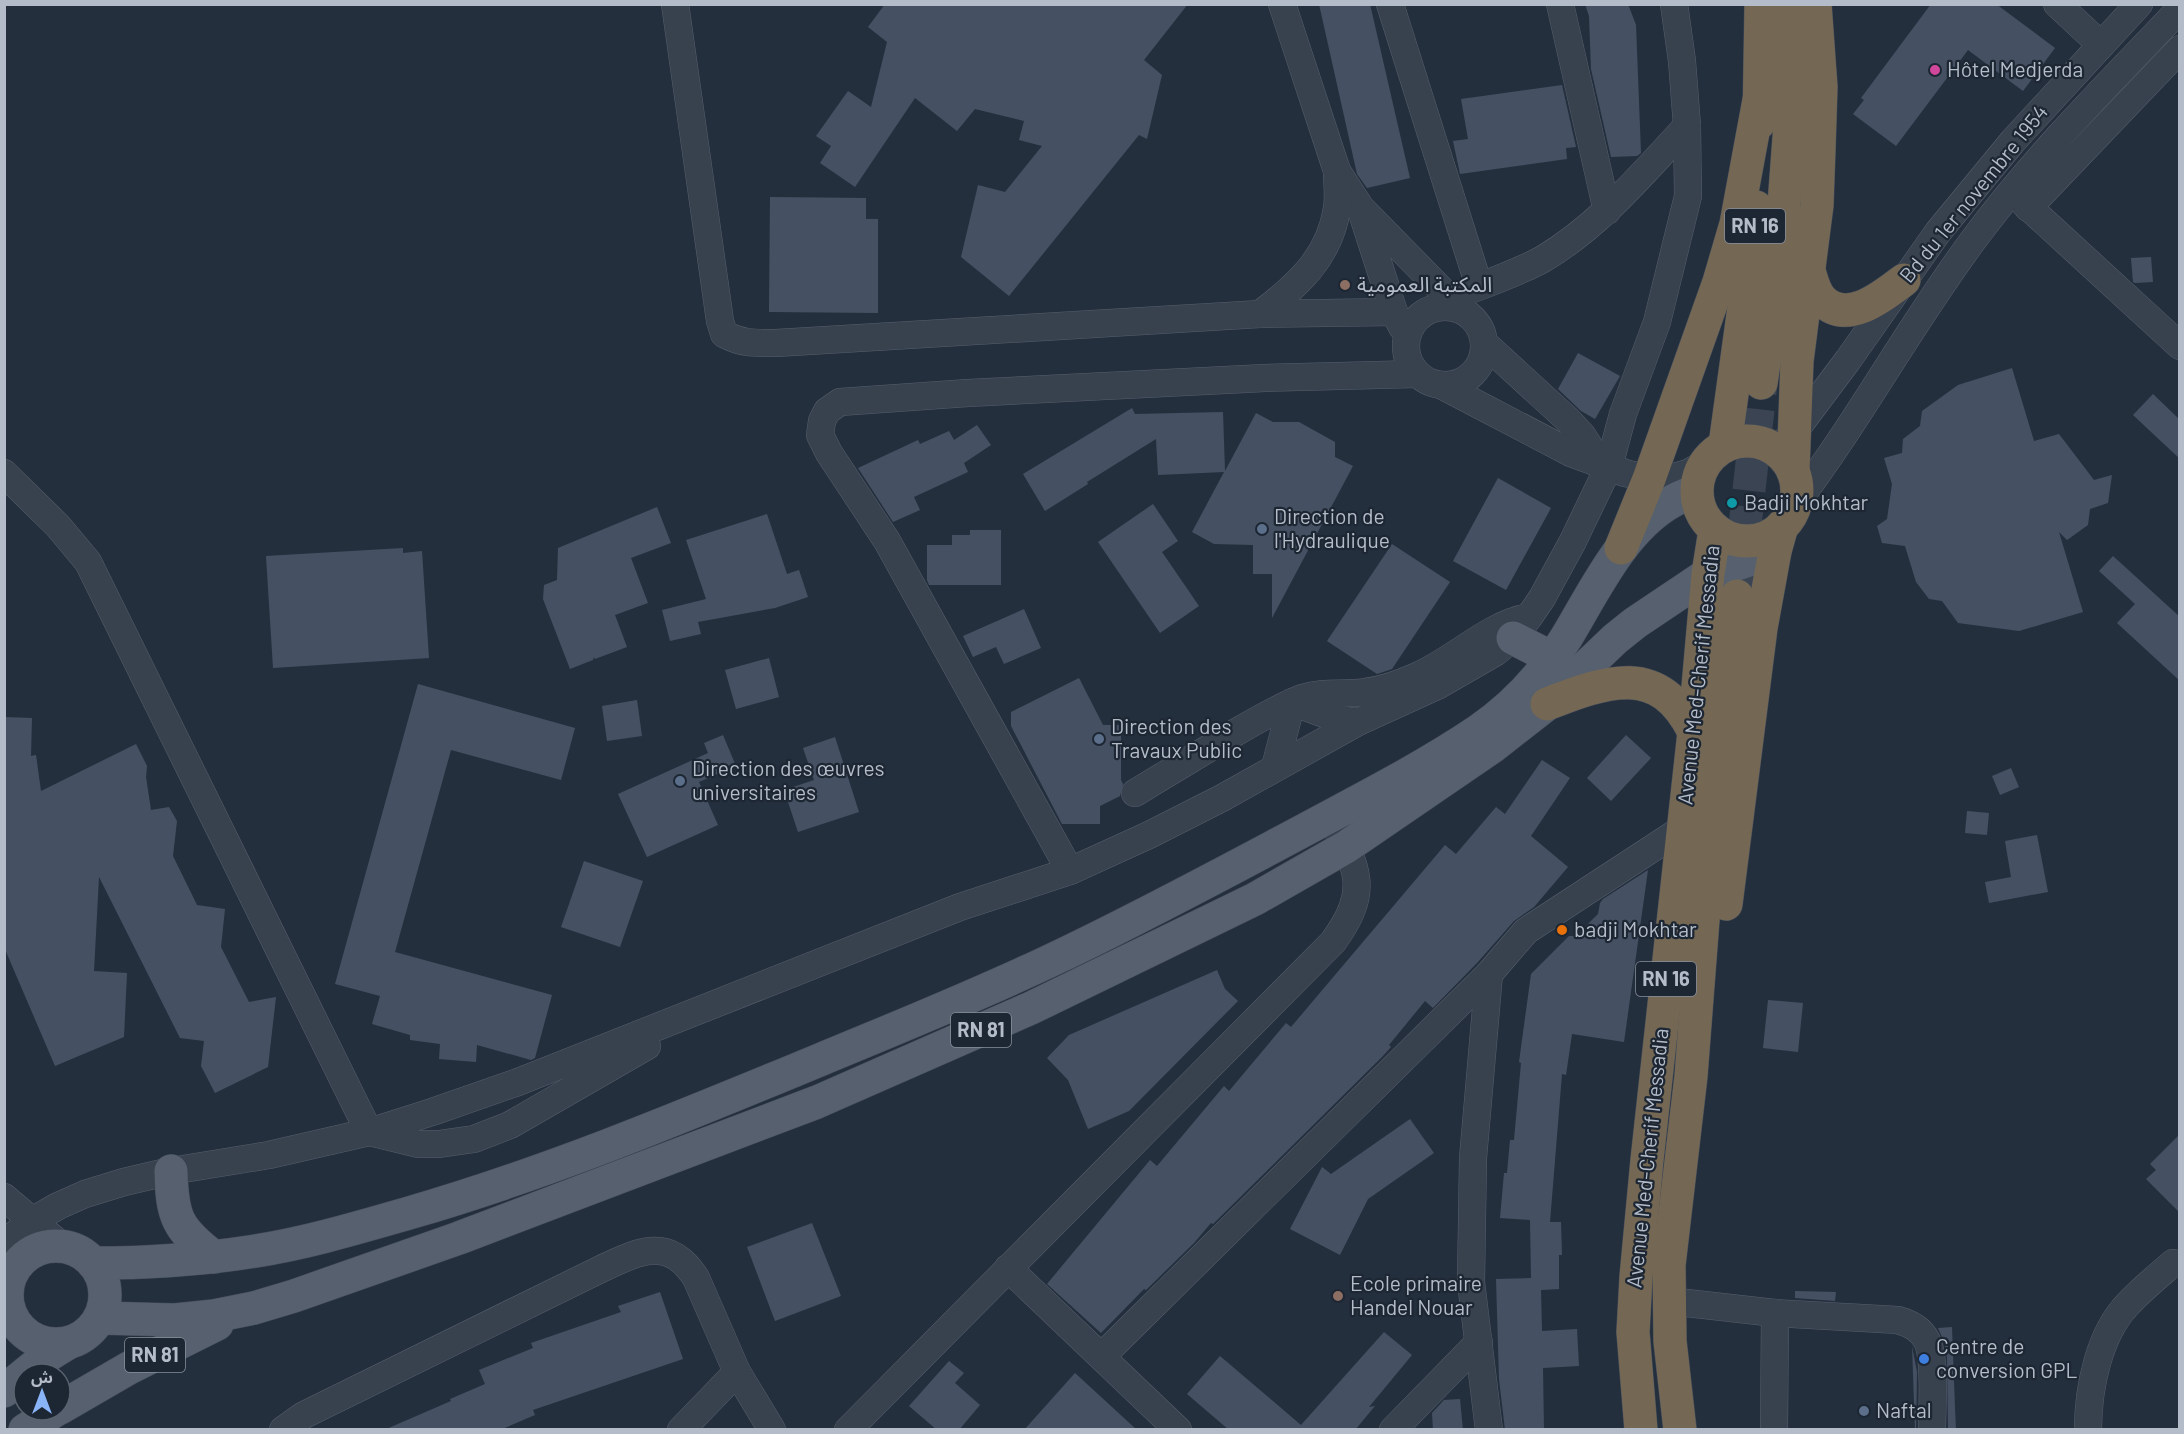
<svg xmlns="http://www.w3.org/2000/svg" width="2184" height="1434" viewBox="0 0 2184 1434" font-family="Barlow,'Noto Sans Arabic',sans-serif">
<rect width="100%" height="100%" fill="#242f3e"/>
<!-- building -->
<g fill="#455162">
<path d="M 885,4 L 1188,4 L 1144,60 L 1162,75 L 1147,139 L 1139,135 L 1009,296 L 961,257 L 978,185 L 1005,192 L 1042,146 L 1019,140 L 1024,121 L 975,109 L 957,131 L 915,98 L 855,187 L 820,163 L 831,146 L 816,136 L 848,91 L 871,107 L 887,42 L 868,27 Z"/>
<path d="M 1319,4 L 1370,4 L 1410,178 L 1367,188 L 1357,174 Z"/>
<path d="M 1585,4 L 1628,4 L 1636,25 L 1641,153 L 1637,156 L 1611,157 L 1591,69 L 1589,16 Z"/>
<path d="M 1931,4 L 1996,4 L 2055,48 L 2023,91 L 1968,50 L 1896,146 L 1853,114 L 1864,100 L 1861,98 Z"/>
<path d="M 1562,85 L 1576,147 L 1566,148 L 1567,159 L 1460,174 L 1453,141 L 1468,139 L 1461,99 Z"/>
<path d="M 770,197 L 866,198 L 866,219 L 878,219 L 878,313 L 769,312 Z"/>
<path d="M 2151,257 L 2153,282 L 2135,283 L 2133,282 L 2131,258 Z"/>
<path d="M 1578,353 L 1620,376 L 1595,419 L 1581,411 L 1558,389 Z"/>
<path d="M 2012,368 L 2034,441 L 2059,434 L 2094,480 L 2112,475 L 2108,503 L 2090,509 L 2088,525 L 2067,540 L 2059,532 L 2083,612 L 2019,631 L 1958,623 L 1942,601 L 1929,599 L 1916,582 L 1905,546 L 1882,543 L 1877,526 L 1887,519 L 1892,484 L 1884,458 L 1902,453 L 1903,439 L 1920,426 L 1922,411 L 1958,385 Z"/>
<path d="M 2153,394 L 2180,420 L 2180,459 L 2133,415 Z"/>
<path d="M 1132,408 L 1135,414 L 1223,412 L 1225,471 L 1256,413 L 1273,422 L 1299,422 L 1335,442 L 1335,457 L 1353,466 L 1272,618 L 1272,574 L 1253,574 L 1253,545 L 1214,544 L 1192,532 L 1224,472 L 1158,475 L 1156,439 L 1087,482 L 1088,484 L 1045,511 L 1023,474 Z"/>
<path d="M 977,425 L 991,445 L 964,463 L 968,472 L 914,497 L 920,510 L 893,522 L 858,468 L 918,440 L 920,444 L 949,431 L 954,440 Z"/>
<path d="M 1498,478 L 1551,508 L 1506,590 L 1453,561 Z"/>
<path d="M 1153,504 L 1178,541 L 1162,552 L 1199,606 L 1160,633 L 1098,542 Z"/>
<path d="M 657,507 L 671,543 L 631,558 L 648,603 L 615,615 L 627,647 L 595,659 L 594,657 L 593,660 L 570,669 L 543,599 L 544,585 L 557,580 L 558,548 Z"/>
<path d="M 767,514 L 787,574 L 799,570 L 808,597 L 775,608 L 698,622 L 701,634 L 670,641 L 662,610 L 706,599 L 686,540 Z"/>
<path d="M 970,530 L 1001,530 L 1001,585 L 929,585 L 927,580 L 927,545 L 952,545 L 952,535 L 970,535 Z"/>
<path d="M 1392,544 L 1450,582 L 1392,669 L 1377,674 L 1327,641 Z"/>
<path d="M 403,548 L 403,553 L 422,551 L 429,658 L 273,668 L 266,556 Z"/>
<path d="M 2113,556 L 2180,617 L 2180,681 L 2117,623 L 2135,604 L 2099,571 Z"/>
<path d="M 1024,609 L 1041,648 L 1004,664 L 996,647 L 973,657 L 963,636 Z"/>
<path d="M 769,658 L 779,697 L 736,709 L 725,670 Z"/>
<path d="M 1079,678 L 1103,725 L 1121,725 L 1121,780 L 1123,784 L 1120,796 L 1100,806 L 1100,824 L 1062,824 L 1011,726 L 1011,712 Z"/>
<path d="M 418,684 L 575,728 L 561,780 L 451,750 L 395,952 L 552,995 L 535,1058 L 531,1060 L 477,1045 L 476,1062 L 439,1059 L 440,1044 L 410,1040 L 410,1035 L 372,1024 L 380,996 L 335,984 Z"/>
<path d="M 637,700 L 642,736 L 607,741 L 602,706 Z"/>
<path d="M 4,717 L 32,718 L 31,756 L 36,755 L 41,791 L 136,744 L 147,766 L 146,777 L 151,810 L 169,807 L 177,821 L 173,856 L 197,905 L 225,909 L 221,947 L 249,1002 L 276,997 L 268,1067 L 215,1093 L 201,1066 L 204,1041 L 180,1038 L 99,877 L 94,971 L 127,973 L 124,1037 L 55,1066 L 4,947 Z"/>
<path d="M 723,735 L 736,766 L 699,782 L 718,825 L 647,857 L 618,794 L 708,753 L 704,743 Z"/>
<path d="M 1626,735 L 1651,758 L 1611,801 L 1587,778 Z"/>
<path d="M 835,737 L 859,812 L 798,832 L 784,790 L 814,780 L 803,748 Z"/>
<path d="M 1542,760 L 1570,778 L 1531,836 L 1568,867 L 1534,907 L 1514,921 L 1477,963 L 1433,1008 L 1425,1001 L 1389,1045 L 1391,1047 L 1382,1057 L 1213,1224 L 1211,1223 L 1194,1243 L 1146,1290 L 1144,1289 L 1101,1333 L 1047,1284 L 1150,1160 L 1157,1166 L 1224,1086 L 1229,1091 L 1286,1023 L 1291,1027 L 1445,845 L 1456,854 L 1496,807 L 1505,814 Z"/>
<path d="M 2011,768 L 2019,787 L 2000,795 L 1992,776 Z"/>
<path d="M 1967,811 L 1989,813 L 1987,835 L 1965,833 Z"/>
<path d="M 2037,835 L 2048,892 L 1989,903 L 1985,882 L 2011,877 L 2005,841 Z"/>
<path d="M 584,861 L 643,881 L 620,947 L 561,927 Z"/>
<path d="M 1648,870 L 1624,1042 L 1572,1034 L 1566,1075 L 1562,1074 L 1550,1222 L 1561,1222 L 1562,1255 L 1559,1255 L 1559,1289 L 1541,1290 L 1542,1331 L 1577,1329 L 1579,1366 L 1543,1368 L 1544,1430 L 1505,1430 L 1499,1379 L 1496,1279 L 1531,1278 L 1530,1220 L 1500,1218 L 1504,1173 L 1507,1173 L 1510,1140 L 1514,1140 L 1521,1063 L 1519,1062 L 1531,974 L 1569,936 L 1576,936 L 1598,914 L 1600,903 L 1603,899 Z"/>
<path d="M 1217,970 L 1225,989 L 1238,1001 L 1129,1111 L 1088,1129 L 1068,1080 L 1047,1058 L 1069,1035 Z"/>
<path d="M 1768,1000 L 1803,1003 L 1798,1052 L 1763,1048 Z"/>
<path d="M 1410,1119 L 1434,1153 L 1368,1199 L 1340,1255 L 1290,1229 L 1322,1167 L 1331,1174 Z"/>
<path d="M 2180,1134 L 2180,1213 L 2146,1179 L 2156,1170 L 2150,1164 Z"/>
<path d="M 812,1223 L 841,1296 L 775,1321 L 747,1247 Z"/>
<path d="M 1795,1291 L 1836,1292 L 1835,1301 L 1795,1298 Z"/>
<path d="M 660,1292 L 683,1359 L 533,1410 L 535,1415 L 500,1430 L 384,1430 L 451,1401 L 450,1399 L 485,1384 L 479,1370 L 533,1348 L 531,1343 L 621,1312 L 618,1306 Z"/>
<path d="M 1952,1327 L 1955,1408 L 1956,1430 L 1948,1430 L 1947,1358 L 1945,1344 L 1938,1328 Z"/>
<path d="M 1384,1332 L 1412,1355 L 1369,1407 L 1375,1406 L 1355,1430 L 1229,1430 L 1187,1394 L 1220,1356 L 1301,1425 Z"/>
<path d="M 1912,1346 L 1917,1372 L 1916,1430 L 1915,1430 Z"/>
<path d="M 949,1361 L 964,1373 L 955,1383 L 980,1405 L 959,1430 L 937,1430 L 909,1406 Z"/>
<path d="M 1075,1373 L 1137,1430 L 1024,1430 Z"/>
<path d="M 1460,1399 L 1463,1430 L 1433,1430 L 1432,1413 L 1444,1400 Z"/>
</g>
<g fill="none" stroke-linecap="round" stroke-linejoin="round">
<!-- highway-tunnel -->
<path stroke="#3a4453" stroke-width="33" stroke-dasharray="33 16" stroke-linecap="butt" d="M 1738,588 L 1761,383"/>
<!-- minor casing -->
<g stroke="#565f6c" stroke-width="28">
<g id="minor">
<path d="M 675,4 L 720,321 L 724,334 C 743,344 755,343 776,343 L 1260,314 L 1394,312"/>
<path d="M 1282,4 L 1337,171 L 1361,208 L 1461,310"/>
<path d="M 1390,4 L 1479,286"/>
<path d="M 1560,4 L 1607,211"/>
<path d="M 2057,4 L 2101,45"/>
<path d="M 2012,192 L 2180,346"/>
<path d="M 2028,208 L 2180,49"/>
<path d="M 1362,213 L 1394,312 L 1402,327"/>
<path d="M 1450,298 C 1479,286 1516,274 1543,259 C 1600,225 1642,174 1687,126"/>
<circle cx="1445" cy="346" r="39"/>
<path d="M 1260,314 C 1297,286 1330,257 1337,208 C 1339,196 1337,183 1337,171"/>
<path d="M 1484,343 L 1567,419 L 1582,435 L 1600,463"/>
<path d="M 1441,385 L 1571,453 L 1625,473 L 1649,479 L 1667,479 L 1688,473 L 1704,464"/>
<path d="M 1776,450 L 1794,432 L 1848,360 L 1938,232 L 2013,141 L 2139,4"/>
<path d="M 4,473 L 58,526 L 88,562 L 369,1132 L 418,1144 L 439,1144 L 474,1139 L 510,1125 L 647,1046"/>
<path d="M 1794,506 C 1859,420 1910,325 1974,239 C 2035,157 2109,83 2180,9"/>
<path d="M 1275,767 L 1292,702 L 1338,719 L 1358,722"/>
<path d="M 1135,793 C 1164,775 1193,758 1221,741 C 1247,726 1274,709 1302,698 C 1323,691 1344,695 1365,692 C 1382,690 1401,683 1417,676 C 1456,659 1487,625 1529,617"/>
<path d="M 1070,871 L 887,541 L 829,453 L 820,435 L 822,421 L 827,411 L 840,402 L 968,393 L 1265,378 L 1417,374"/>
<path d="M 1489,974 L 1473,1158 L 1471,1282 L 1489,1430"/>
<path d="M 4,1197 L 62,1246"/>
<path d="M 4,1243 L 32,1221 L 58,1206 L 85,1194 L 124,1182 L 171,1171 L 269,1155 L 369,1132 L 432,1112 L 518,1082 L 960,907 L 1070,871 L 1149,835 L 1222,798 L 1358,722 L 1437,686 L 1496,652 L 1513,638 L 1529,617 L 1542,598 L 1573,541 L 1609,466 L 1623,414 L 1657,322 L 1688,196 L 1687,126 L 1682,61 L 1674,4"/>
<path d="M 1008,1268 L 1178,1430"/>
<path d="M 4,1291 L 6,1293"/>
<path d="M 1669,1301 L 1775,1313"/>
<path d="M 1102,1356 L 1489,974 L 1526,931 L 1682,829"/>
<path d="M 283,1430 L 304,1415 L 603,1268 C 639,1251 669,1236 696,1278 L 737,1372 L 772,1430"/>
<path d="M 681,1430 L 737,1372"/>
<path d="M 848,1430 L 1333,942 C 1371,890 1358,868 1330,816"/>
<path d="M 1393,1430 L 1479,1342"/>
<path d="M 1774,1430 L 1775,1313 L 1898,1320 C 1911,1324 1921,1329 1927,1341 C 1936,1359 1932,1408 1932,1430"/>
<path d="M 2088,1430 C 2088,1388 2099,1334 2128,1304 C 2142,1289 2158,1276 2173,1263"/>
</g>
</g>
<!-- major casing -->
<g stroke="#414a57" stroke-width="34">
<g id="major">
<path d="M 1513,638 L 1552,658"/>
<path d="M 171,1171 C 172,1217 177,1229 214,1257"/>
<circle cx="56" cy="1295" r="49"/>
<path d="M 93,1263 C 146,1263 197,1260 249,1252 C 303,1244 357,1228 409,1213 C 551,1172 686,1115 822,1059 C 901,1026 981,994 1058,957 C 1138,919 1216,877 1295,835 C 1356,802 1420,770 1478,731 C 1513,707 1543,675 1566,638 C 1594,592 1622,530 1671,502 C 1679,497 1688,494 1696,491"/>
<path d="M 100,1318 L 175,1320 L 214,1316 L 254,1308 L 294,1296 L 459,1238 L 817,1102 L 1031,1008 L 1255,899 L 1346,847 L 1492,747 L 1547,704 L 1615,639 L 1635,623 L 1708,574 L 1775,551"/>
<path d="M 4,1391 L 47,1356 L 68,1343"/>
<path d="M 60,1408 L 129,1368 L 217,1324"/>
<path d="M 25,1430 L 56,1410"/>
</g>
</g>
<!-- highway casing -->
<g stroke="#434c59" stroke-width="34">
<g id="highway">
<path d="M 1759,123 L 1761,4"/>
<path d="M 1809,271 C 1812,281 1815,294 1823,301 C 1848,325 1883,296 1904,280"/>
<path d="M 1761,383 L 1780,258 L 1791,111 L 1787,4"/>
<circle cx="1747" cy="491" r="50"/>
<path d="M 1725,445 L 1750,264 L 1756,207"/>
<path d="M 1793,471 L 1797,361 L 1817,205 L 1819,149 L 1821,87 L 1815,4"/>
<path d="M 1621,548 L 1649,479 L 1719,282 L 1736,224 L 1759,100"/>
<path d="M 1547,704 C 1607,681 1659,661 1694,732"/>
<path d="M 1726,904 L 1761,628 L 1775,551 L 1782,526"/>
<path d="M 1641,1430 L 1633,1332 L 1636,1277 L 1647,1160 L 1694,732 L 1708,574 L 1715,530"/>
<path d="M 1680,1430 L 1670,1341 L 1669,1265 L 1691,1076 L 1711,816 L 1737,596"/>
</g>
</g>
<!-- minor -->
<use href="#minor" stroke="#38414e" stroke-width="27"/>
<!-- major -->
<use href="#major" stroke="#56606e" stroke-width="33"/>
<!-- highway -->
<use href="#highway" stroke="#746855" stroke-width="33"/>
</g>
<!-- markers -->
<circle fill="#d1479c" stroke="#1d2633" stroke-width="2" cx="1935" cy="70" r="6"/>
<g fill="#8d6e63" stroke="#1d2633" stroke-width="2">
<circle cx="1345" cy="285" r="6"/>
<circle cx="1338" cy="1296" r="6"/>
</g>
<circle fill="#0f9aa8" stroke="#1d2633" stroke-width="2" cx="1732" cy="503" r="6"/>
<g fill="#5c6f8a" stroke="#1d2633" stroke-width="2">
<circle cx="1262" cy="529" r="6"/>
<circle cx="1099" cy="739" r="6"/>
<circle cx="680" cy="781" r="6"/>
<circle cx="1864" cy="1411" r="6"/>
</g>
<circle fill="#e8710a" stroke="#1d2633" stroke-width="2" cx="1562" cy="930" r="6"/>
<circle fill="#3f7fe0" stroke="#1d2633" stroke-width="2" cx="1924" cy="1359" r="6"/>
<g text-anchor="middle" stroke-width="4.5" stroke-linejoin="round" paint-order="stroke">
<!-- shield labels -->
<g fill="#1d2633" stroke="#878f9c" stroke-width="1.5">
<rect x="1725" y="209" width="60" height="34" rx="4.5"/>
<rect x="1636" y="962" width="60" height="34" rx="4.5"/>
<rect x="951" y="1013" width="60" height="34" rx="4.5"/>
<rect x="125" y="1338" width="60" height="34" rx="4.5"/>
</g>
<g font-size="20" font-weight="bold" fill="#b4bcc9">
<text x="1755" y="233">RN 16</text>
<text x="1666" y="986">RN 16</text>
<text x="981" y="1037">RN 81</text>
<text x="155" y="1362">RN 81</text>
</g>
<!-- poi labels -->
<g font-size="21" fill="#b4bcc9" stroke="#1d2633" text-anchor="start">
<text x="1947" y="77">Hôtel Medjerda</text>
<text x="1357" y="292">المكتبة العمومية</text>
<text x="1744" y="510">Badji Mokhtar</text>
<text x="1274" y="524">Direction de<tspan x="1274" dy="24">l'Hydraulique</tspan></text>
<text x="1111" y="734">Direction des<tspan x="1111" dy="24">Travaux Public</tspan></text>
<text x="692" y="776">Direction des œuvres<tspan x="692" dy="24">universitaires</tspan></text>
<text x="1574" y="937">badji Mokhtar</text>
<text x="1350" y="1291">Ecole primaire<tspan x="1350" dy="24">Handel Nouar</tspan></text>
<text x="1936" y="1354">Centre de<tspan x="1936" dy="24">conversion GPL</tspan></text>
<text x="1876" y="1418">Naftal</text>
</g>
<!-- street labels -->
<g font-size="21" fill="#b4bcc9" stroke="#1d2633">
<text transform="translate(1974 194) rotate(-51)" y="7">Bd du 1er novembre 1954</text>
<text transform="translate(1699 675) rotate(-84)" y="7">Avenue Med-Cherif Messadia</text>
<text transform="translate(1648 1158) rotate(-84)" y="7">Avenue Med-Cherif Messadia</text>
</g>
</g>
<!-- border -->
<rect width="2184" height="1434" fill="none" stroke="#b4bcc9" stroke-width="12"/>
<!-- north arrow -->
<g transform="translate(42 1392)"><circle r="28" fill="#1d2633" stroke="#59626f" stroke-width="1.5"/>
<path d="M0-4.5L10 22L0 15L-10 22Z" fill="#8ab4f8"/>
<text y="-9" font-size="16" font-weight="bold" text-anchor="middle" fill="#b4bcc9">ش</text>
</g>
</svg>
